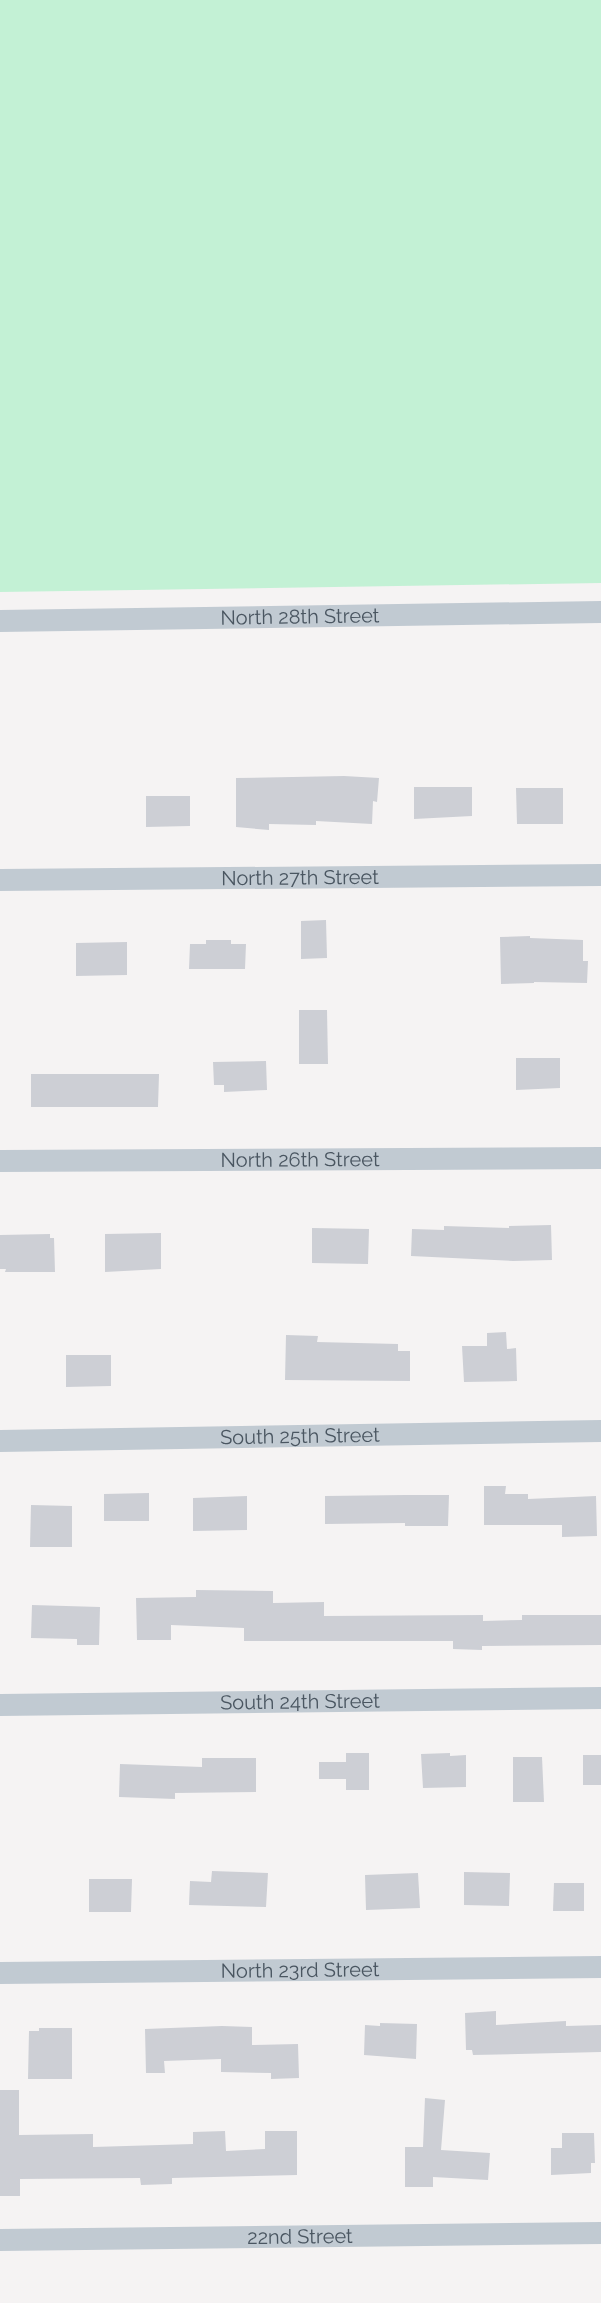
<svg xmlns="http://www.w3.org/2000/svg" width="601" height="2303" viewBox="0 0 601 2303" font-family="Raleway,sans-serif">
<rect width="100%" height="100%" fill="#f5f3f3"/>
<!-- green -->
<path fill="#c3f1d5" d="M 0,0 L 601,0 L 601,583 L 0,592 Z"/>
<!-- building -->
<g fill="#cdcfd5">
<path d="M 344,776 L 379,778 L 377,802 L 373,801 L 372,824 L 316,821 L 316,825 L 269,824 L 269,830 L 236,827 L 236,778 Z"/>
<path d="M 414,787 L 472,787 L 472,816 L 414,819 Z"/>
<path d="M 516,788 L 563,788 L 563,824 L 517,824 Z"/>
<path d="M 146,796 L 190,796 L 190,826 L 146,827 Z"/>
<path d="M 326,920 L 327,958 L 301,959 L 301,921 Z"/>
<path d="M 530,936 L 530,938 L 583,940 L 583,961 L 588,961 L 587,983 L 534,982 L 534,983 L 501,984 L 500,937 Z"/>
<path d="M 206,940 L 231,940 L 231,944 L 246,944 L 245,969 L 189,969 L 190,944 L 206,944 Z"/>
<path d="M 127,942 L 127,975 L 76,976 L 76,943 Z"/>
<path d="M 299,1010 L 327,1010 L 328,1064 L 299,1064 Z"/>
<path d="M 516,1058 L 560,1058 L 560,1088 L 516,1090 Z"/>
<path d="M 266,1061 L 267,1090 L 224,1092 L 224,1085 L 214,1085 L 213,1062 Z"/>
<path d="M 31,1074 L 159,1074 L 158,1107 L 31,1107 Z"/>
<path d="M 551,1225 L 552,1260 L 513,1261 L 411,1256 L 412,1229 L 444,1230 L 444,1226 L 509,1228 L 509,1226 Z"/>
<path d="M 312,1228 L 369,1229 L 368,1264 L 312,1263 Z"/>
<path d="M 161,1233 L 161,1269 L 105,1272 L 105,1234 Z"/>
<path d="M 50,1234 L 50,1238 L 54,1238 L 55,1272 L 5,1272 L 6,1269 L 0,1269 L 0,1235 Z"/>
<path d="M 506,1332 L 507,1349 L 516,1348 L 517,1381 L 464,1382 L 462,1346 L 487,1346 L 487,1333 Z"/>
<path d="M 286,1335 L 318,1336 L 317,1342 L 398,1344 L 398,1351 L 410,1351 L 410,1381 L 285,1380 Z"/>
<path d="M 66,1355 L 111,1355 L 111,1386 L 66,1387 Z"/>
<path d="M 484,1486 L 506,1486 L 505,1494 L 528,1494 L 528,1499 L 596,1496 L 597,1536 L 562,1537 L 562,1525 L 484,1525 Z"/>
<path d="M 149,1493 L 149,1521 L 104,1521 L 104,1494 Z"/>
<path d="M 405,1495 L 449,1495 L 448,1526 L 405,1526 L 405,1523 L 325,1524 L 325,1496 Z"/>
<path d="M 247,1496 L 247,1530 L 193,1531 L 193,1498 Z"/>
<path d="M 31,1505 L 72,1506 L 72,1547 L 30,1547 Z"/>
<path d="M 196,1590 L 273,1591 L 273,1603 L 324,1602 L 324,1616 L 483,1615 L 483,1621 L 522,1620 L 522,1615 L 601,1615 L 601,1645 L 482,1646 L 482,1650 L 453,1649 L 453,1641 L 244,1641 L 244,1628 L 171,1625 L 171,1640 L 137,1640 L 136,1598 L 196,1597 Z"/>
<path d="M 32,1605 L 100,1607 L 99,1645 L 77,1645 L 77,1639 L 31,1638 Z"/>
<path d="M 346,1753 L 369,1753 L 369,1790 L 346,1790 L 346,1779 L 319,1779 L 319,1762 L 346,1762 Z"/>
<path d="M 450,1753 L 450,1756 L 466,1755 L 466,1787 L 423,1788 L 421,1754 Z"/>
<rect x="583" y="1755" width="18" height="30"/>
<path d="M 513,1757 L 542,1757 L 544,1802 L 513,1802 Z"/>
<path d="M 202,1758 L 256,1758 L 256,1792 L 175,1793 L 175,1799 L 119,1797 L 120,1764 L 202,1767 Z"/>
<path d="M 212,1871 L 268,1873 L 266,1907 L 189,1905 L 190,1881 L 211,1882 Z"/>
<path d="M 464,1872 L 510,1873 L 509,1906 L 464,1905 Z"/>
<path d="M 418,1873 L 420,1908 L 366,1910 L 365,1875 Z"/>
<path d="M 89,1879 L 132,1879 L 131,1912 L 89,1912 Z"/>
<path d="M 554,1883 L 584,1883 L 584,1911 L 553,1911 Z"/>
<path d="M 496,2011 L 496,2025 L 566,2021 L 566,2026 L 601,2025 L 601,2052 L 473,2055 L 472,2050 L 466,2050 L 465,2013 Z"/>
<path d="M 380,2023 L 417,2024 L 416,2059 L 364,2055 L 365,2025 L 380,2026 Z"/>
<path d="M 222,2026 L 252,2027 L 252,2045 L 298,2044 L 299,2078 L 271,2079 L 271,2073 L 221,2072 L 221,2059 L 164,2061 L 165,2073 L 146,2073 L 145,2029 Z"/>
<path d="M 39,2028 L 72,2028 L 72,2079 L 28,2079 L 29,2031 L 39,2031 Z"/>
<path d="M 0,2090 L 19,2090 L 19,2135 L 93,2134 L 93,2147 L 193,2144 L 193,2132 L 225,2131 L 226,2151 L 265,2149 L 265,2131 L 297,2131 L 297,2175 L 172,2178 L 172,2184 L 141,2185 L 140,2178 L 20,2179 L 20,2196 L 0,2196 Z"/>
<path d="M 425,2098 L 445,2100 L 441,2150 L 490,2153 L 488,2180 L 433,2177 L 433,2187 L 405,2187 L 405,2147 L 423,2147 Z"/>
<path d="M 562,2133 L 594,2133 L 595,2163 L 591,2163 L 591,2173 L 551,2175 L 551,2148 L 562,2148 Z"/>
</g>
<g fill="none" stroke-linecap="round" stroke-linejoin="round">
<!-- street -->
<g stroke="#c1cad2" stroke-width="22">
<path id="s1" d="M 0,621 L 601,612"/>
<path id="s2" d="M 0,880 L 601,875"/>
<path id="s3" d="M 0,1161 L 601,1158"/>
<path id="s4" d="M 0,1441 L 601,1431"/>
<path id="s5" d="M 0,1705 L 601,1698"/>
<path id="s6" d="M 0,1973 L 601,1967"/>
<path id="s7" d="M 0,2240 L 601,2233"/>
</g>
</g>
<g text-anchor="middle" stroke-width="4.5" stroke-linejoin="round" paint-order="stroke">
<!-- street labels -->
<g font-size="20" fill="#4a5661" stroke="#fff">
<text dy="7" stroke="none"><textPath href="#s1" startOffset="300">North 28th Street</textPath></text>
<text dy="7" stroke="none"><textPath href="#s2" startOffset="300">North 27th Street</textPath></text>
<text dy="7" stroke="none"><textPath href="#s3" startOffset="300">North 26th Street</textPath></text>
<text dy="7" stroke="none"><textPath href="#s4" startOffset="300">South 25th Street</textPath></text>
<text dy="7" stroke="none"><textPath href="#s5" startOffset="300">South 24th Street</textPath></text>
<text dy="7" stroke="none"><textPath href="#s6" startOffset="300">North 23rd Street</textPath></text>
<text dy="7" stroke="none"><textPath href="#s7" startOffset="300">22nd Street</textPath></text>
</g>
</g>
</svg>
